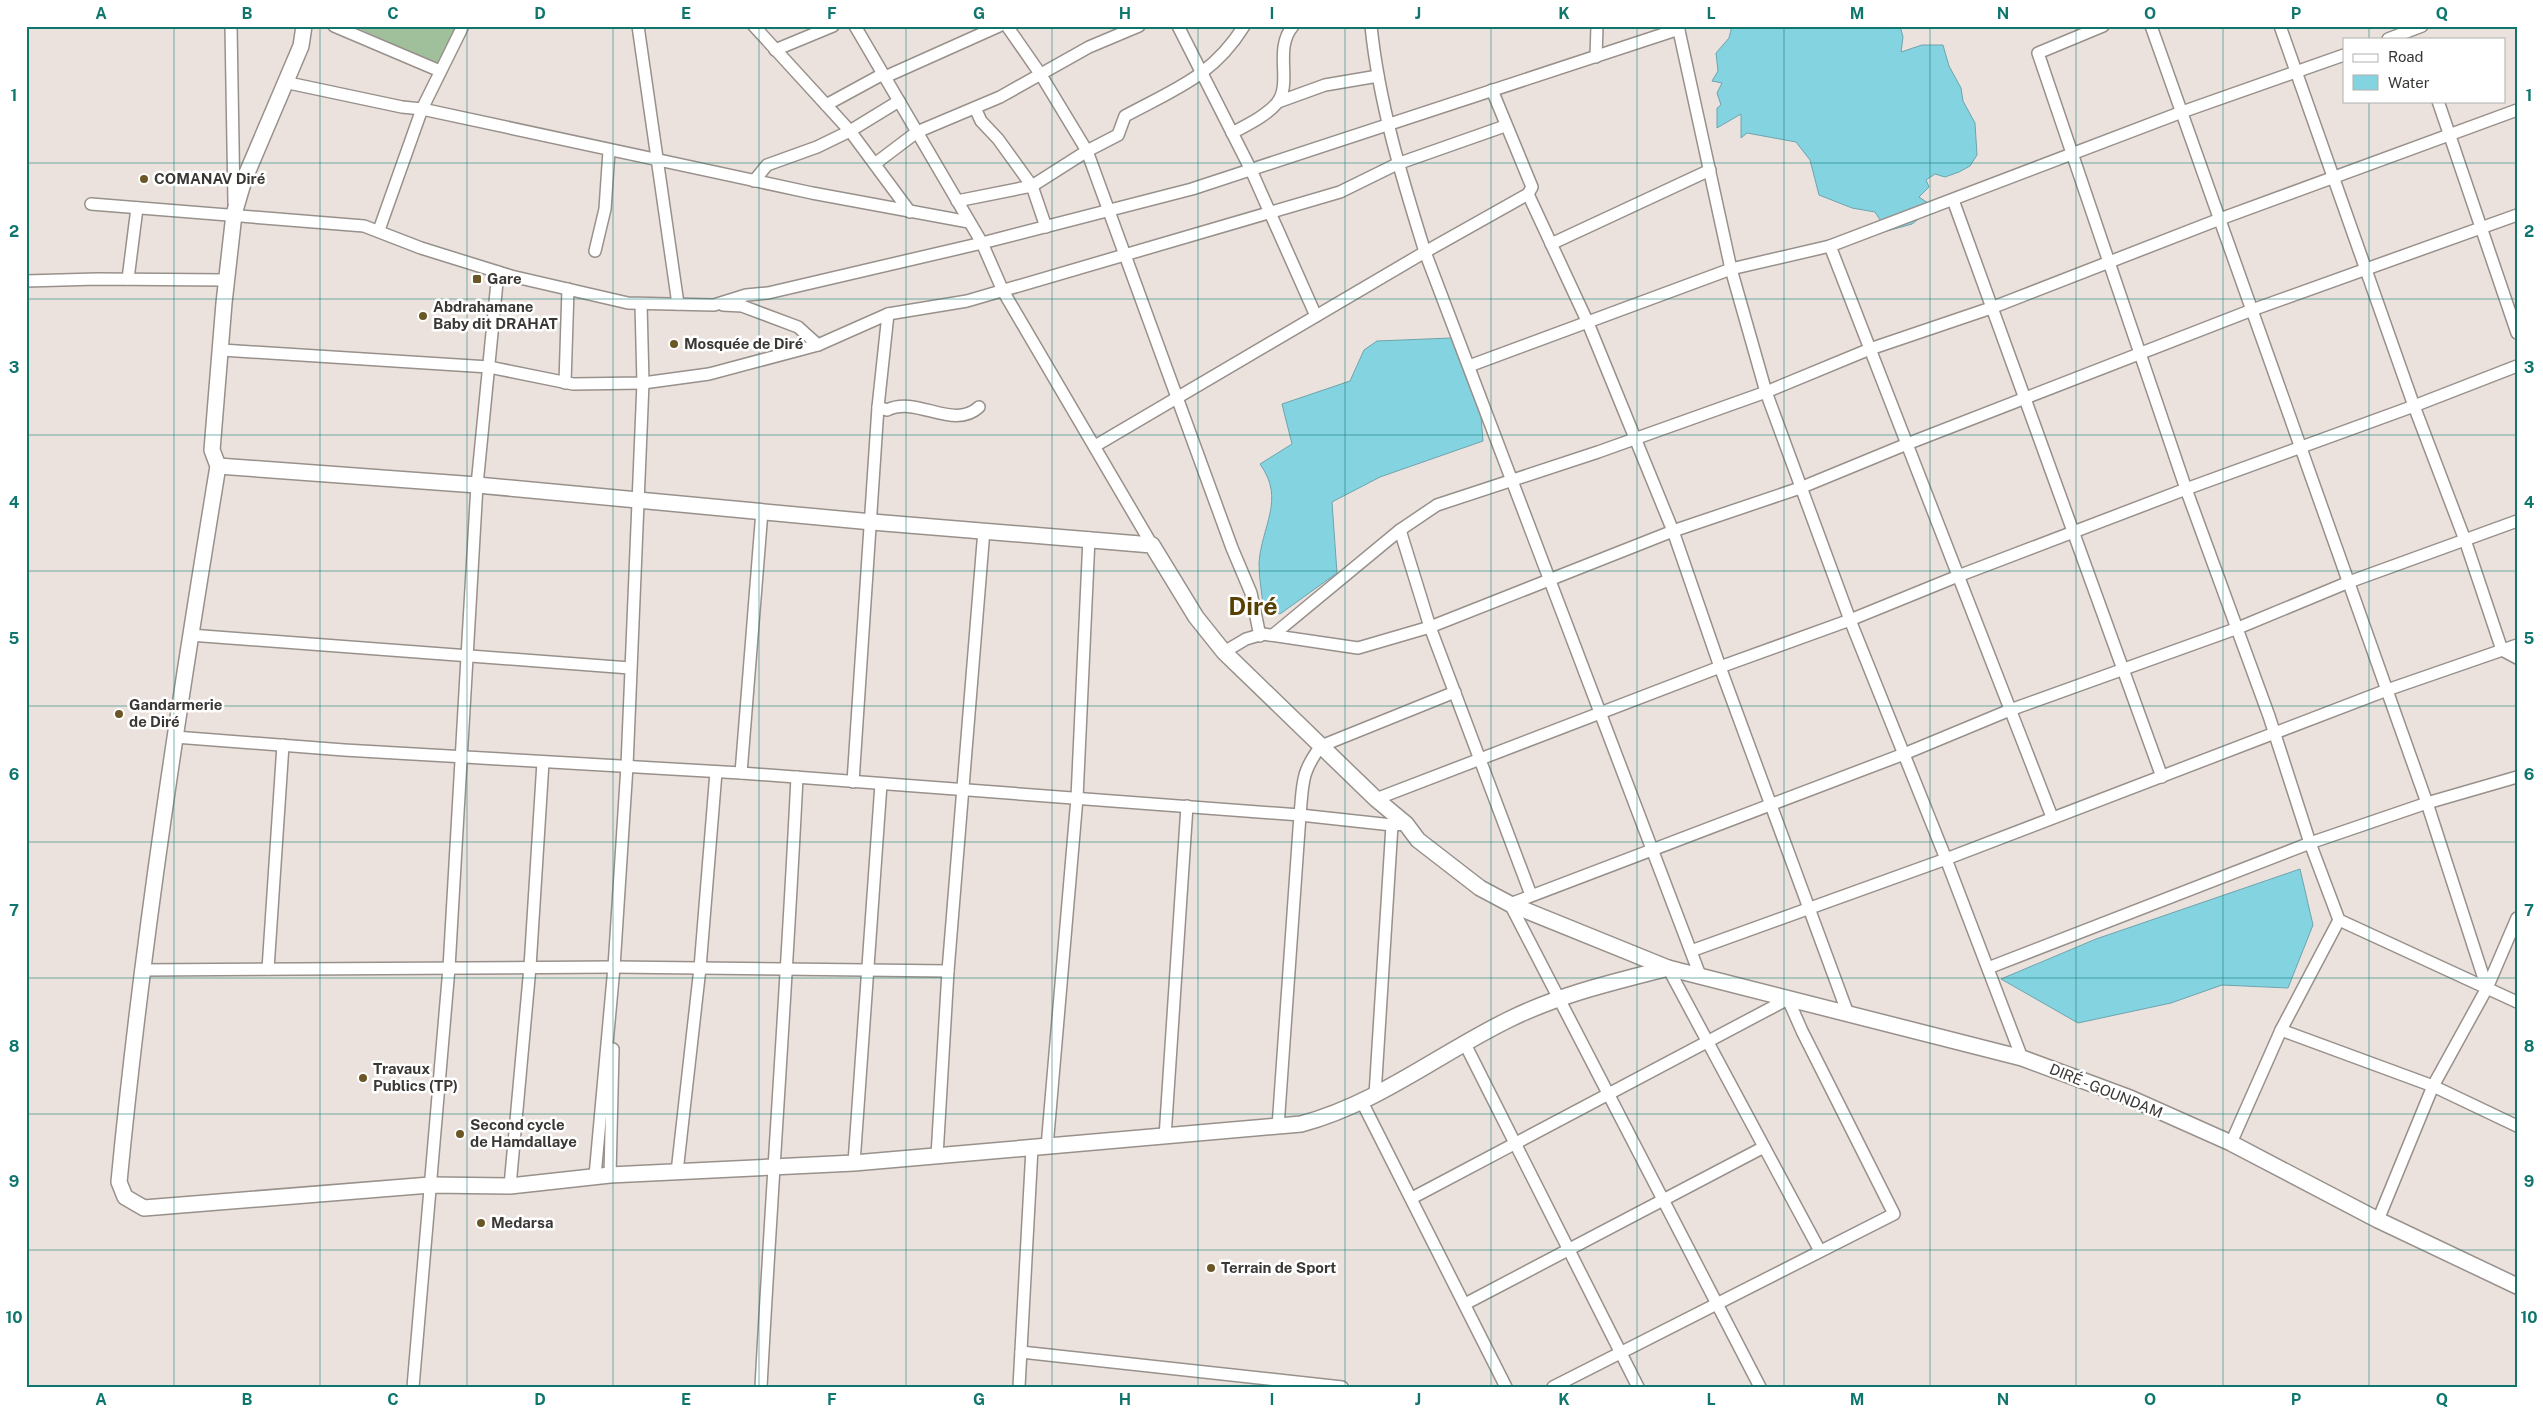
<svg xmlns="http://www.w3.org/2000/svg" width="2543" height="1413" viewBox="0 0 2543 1413" font-family="'Public Sans',sans-serif">
<rect width="100%" height="100%" fill="#ebe2dd"/>
<!-- green -->
<path fill="#9fc09b" d="M 353,26 L 456,26 L 440,66 Z"/>
<!-- water -->
<g fill="#84d3e0" stroke="#6ea4ad">
<path d="M 1732,26 L 1900,26 L 1903,37 L 1901,52 L 1922,45 L 1943,45 L 1949,66 L 1961,88 L 1963,101 L 1975,123 L 1977,155 L 1970,166 L 1959,172 L 1945,177 L 1935,174 L 1926,180 L 1929,187 L 1919,197 L 1934,207 L 1912,224 L 1887,231 L 1875,212 L 1852,208 L 1819,195 L 1810,160 L 1796,142 L 1747,133 L 1741,138 L 1741,114 L 1717,128 L 1717,108 L 1721,105 L 1717,93 L 1722,83 L 1712,81 L 1718,71 L 1716,53 L 1729,38 Z"/>
<path d="M 1451,338 L 1481,417 L 1483,441 L 1380,477 L 1332,502 L 1337,573 L 1280,614 L 1263,606 C 1262,593 1259,578 1259,564 C 1261,526 1286,500 1260,464 L 1292,444 L 1282,404 L 1350,381 L 1364,350 L 1377,341 Z"/>
<path d="M 2300,869 L 2313,925 L 2288,988 L 2222,985 L 2171,1003 L 2078,1023 L 2001,979 L 2096,939 Z"/>
</g>
<g fill="none" stroke-linecap="round" stroke-linejoin="round">
<!-- street casing -->
<g stroke="#98908b" stroke-width="14">
<g id="street">
<path d="M 231,26 L 234,203"/>
<path d="M 334,26 L 440,71"/>
<path d="M 638,26 L 678,304"/>
<path d="M 754,26 L 850,131 L 910,212"/>
<path d="M 855,26 L 982,243 L 1003,291 L 1152,545"/>
<path d="M 1007,26 L 1041,75 L 1087,151 L 1232,548 L 1251,593 L 1260,636"/>
<path d="M 1178,26 L 1251,170 L 1316,316"/>
<path d="M 1371,26 C 1379,104 1402,178 1425,252 L 1701,978"/>
<path d="M 1678,26 L 1731,269 L 1766,392 L 1850,620 L 1946,859 L 2022,1058"/>
<path d="M 2103,26 L 2038,53 L 2186,489 L 2269,716 L 2310,843 L 2339,920 L 2517,1002"/>
<path d="M 2151,26 L 2427,803 L 2487,988"/>
<path d="M 2280,26 L 2414,406 L 2465,540 L 2502,650 L 2517,658"/>
<path d="M 2388,39 L 2422,26"/>
<path d="M 775,50 L 833,26"/>
<path d="M 1596,57 L 1597,26"/>
<path d="M 885,77 L 999,26"/>
<path d="M 284,82 L 402,107 L 422,109 L 812,193 L 969,222"/>
<path d="M 2438,101 L 2517,333"/>
<path d="M 1278,102 L 1325,85 L 1378,76"/>
<path d="M 826,105 L 883,74"/>
<path d="M 975,108 L 981,121 L 998,139 L 1032,186 L 1046,227"/>
<path d="M 1232,133 C 1247,125 1266,116 1277,103 C 1293,83 1273,49 1293,26"/>
<path d="M 876,163 L 917,132 L 1000,97 L 1089,47 L 1139,26"/>
<path d="M 754,181 L 767,165 L 817,147 L 850,131 L 899,101"/>
<path d="M 1528,194 L 1588,323 L 1673,531 L 1720,667 L 1848,1014"/>
<path d="M 1953,200 L 2162,777"/>
<path d="M 957,201 L 1032,186 L 1087,151 L 1118,135 L 1125,116 C 1175,89 1213,76 1244,26"/>
<path d="M 91,204 L 364,226 L 421,248 L 511,276 L 628,303 L 714,305 L 746,295 L 768,293 L 982,243 L 1192,189 L 1679,29"/>
<path d="M 379,230 L 422,109 L 463,26"/>
<path d="M 1551,244 L 1710,170"/>
<path d="M 1830,246 L 2052,817"/>
<path d="M 595,251 L 605,209 L 609,151"/>
<path d="M 128,279 L 137,208"/>
<path d="M 26,281 L 97,279 L 226,280"/>
<path d="M 723,305 L 742,306 L 798,327 L 818,345"/>
<path d="M 222,350 L 489,367 L 573,384 L 643,383 L 709,374 L 818,345 L 888,314 L 967,301 L 1340,192 L 1397,164 L 1505,126"/>
<path d="M 1469,366 L 1731,269 L 1830,246 L 2182,112 L 2344,55"/>
<path d="M 565,383 L 568,289"/>
<path d="M 878,407 L 887,410 C 917,395 953,431 979,407"/>
<path d="M 1095,446 L 1425,252 L 1528,194 L 1532,187 L 1492,90"/>
<path d="M 1400,530 L 1430,627 L 1531,895"/>
<path d="M 190,635 L 630,668"/>
<path d="M 1273,635 L 1400,530 L 1437,505 L 1598,452 L 1766,392 L 1870,349 L 1991,308 L 2220,219 L 2517,110"/>
<path d="M 1224,652 L 1246,639 L 1263,634 L 1358,648 L 1430,627 L 1673,531 L 1800,488 L 1907,444 L 2252,310 L 2517,215"/>
<path d="M 175,737 L 344,750 L 741,773 L 1300,815 L 1392,825 L 1406,824"/>
<path d="M 741,773 L 762,511"/>
<path d="M 853,782 L 878,407 L 888,314"/>
<path d="M 1376,799 L 1720,667 L 1850,620 L 1958,576 L 2186,489 L 2414,406 L 2517,366"/>
<path d="M 1691,951 L 1946,859 L 2387,690 L 2517,645"/>
<path d="M 1668,968 L 1820,1251"/>
<path d="M 1988,968 L 2310,843 L 2427,803 L 2517,777"/>
<path d="M 268,969 L 283,745"/>
<path d="M 141,970 L 614,967 L 948,971"/>
<path d="M 2281,1030 L 2433,1086 L 2517,1126"/>
<path d="M 1465,1044 L 1638,1387"/>
<path d="M 1375,1095 L 1392,825"/>
<path d="M 1362,1102 L 1506,1387"/>
<path d="M 1278,1127 L 1300,815 C 1303,783 1301,772 1321,746 L 1455,692"/>
<path d="M 1165,1137 L 1187,806"/>
<path d="M 2231,1143 L 2281,1030 L 2339,920"/>
<path d="M 1047,1147 L 1077,798 L 1089,538"/>
<path d="M 937,1156 L 948,971 L 984,530"/>
<path d="M 854,1163 L 881,784"/>
<path d="M 677,1172 L 700,968 L 716,772"/>
<path d="M 610,1175 L 613,1049"/>
<path d="M 595,1176 L 614,967 L 627,766 L 643,383 L 641,304"/>
<path d="M 510,1186 L 530,967 L 543,762"/>
<path d="M 1412,1198 L 1788,999 L 1802,1031 L 1894,1214 L 1553,1387"/>
<path d="M 2378,1220 L 2433,1086 L 2487,988 L 2517,918"/>
<path d="M 1465,1304 L 1764,1147"/>
<path d="M 1021,1352 L 1342,1387"/>
<path d="M 413,1387 L 449,968 L 477,485 L 498,272"/>
<path d="M 761,1387 C 772,1183 787,981 797,777"/>
<path d="M 1019,1387 L 1032,1148"/>
<path d="M 1760,1387 L 1510,904 L 1904,754 L 2010,710 L 2238,628 L 2349,582 L 2517,521"/>
</g>
</g>
<!-- secondary casing -->
<g stroke="#98908b" stroke-width="18">
<g id="secondary">
<path d="M 304,26 L 301,46 L 244,180 L 234,214 L 224,303 L 212,450 L 218,466 C 179,704 142,942 119,1182 L 125,1197 L 144,1208 L 430,1185 L 510,1186 L 610,1175 L 854,1163 L 1301,1124 C 1377,1104 1440,1053 1510,1019 C 1561,994 1614,982 1668,968"/>
<path d="M 218,466 L 477,485 L 872,522 L 1152,545 L 1196,617 L 1224,652 L 1376,799 L 1406,824 L 1418,840 L 1480,888 L 1510,904 L 1668,968 L 2022,1058 L 2130,1098 L 2231,1143 L 2378,1220 L 2517,1286"/>
</g>
</g>
<!-- street -->
<use href="#street" stroke="#fff" stroke-width="11"/>
<!-- secondary -->
<use href="#secondary" stroke="#fff" stroke-width="15"/>
</g>
<!-- grid -->
<path fill="none" stroke="#0f766e" stroke-width="1" stroke-opacity="0.55" d="M 174,26 L 174,1387M 320,26 L 320,1387M 467,26 L 467,1387M 613,26 L 613,1387M 759,26 L 759,1387M 906,26 L 906,1387M 1052,26 L 1052,1387M 1198,26 L 1198,1387M 1345,26 L 1345,1387M 1491,26 L 1491,1387M 1637,26 L 1637,1387M 1784,26 L 1784,1387M 1930,26 L 1930,1387M 2076,26 L 2076,1387M 2223,26 L 2223,1387M 2369,26 L 2369,39M 2369,101 L 2369,1387M 26,163 L 2517,163M 26,299 L 2517,299M 26,435 L 2517,435M 26,571 L 2517,571M 26,706 L 2517,706M 26,842 L 2517,842M 26,978 L 2517,978M 26,1114 L 2517,1114M 26,1250 L 2517,1250"/>
<!-- markers -->
<g fill="#6b5625" stroke="#fff" stroke-width="2">
<circle cx="144" cy="179" r="5"/>
<rect x="472" y="274" width="10" height="10" rx="2.5"/>
<circle cx="423" cy="316" r="5"/>
<circle cx="674" cy="344" r="5"/>
<circle cx="119" cy="714" r="5"/>
<circle cx="363" cy="1078" r="5"/>
<circle cx="460" cy="1134" r="5"/>
<circle cx="481" cy="1223" r="5"/>
<circle cx="1211" cy="1268" r="5"/>
</g>
<g text-anchor="middle" stroke-width="5" stroke-linejoin="round" paint-order="stroke">
<!-- poi labels -->
<g font-size="15" font-weight="bold" fill="#3a3735" stroke="#fff" text-anchor="start">
<text x="154" y="184">COMANAV Diré</text>
<text x="487" y="284">Gare</text>
<text x="433" y="312">Abdrahamane<tspan x="433" dy="17">Baby dit DRAHAT</tspan></text>
<text x="684" y="349">Mosquée de Diré</text>
<text x="129" y="710">Gandarmerie<tspan x="129" dy="17">de Diré</tspan></text>
<text x="373" y="1074">Travaux<tspan x="373" dy="17">Publics (TP)</tspan></text>
<text x="470" y="1130">Second cycle<tspan x="470" dy="17">de Hamdallaye</tspan></text>
<text x="491" y="1228">Medarsa</text>
<text x="1221" y="1273">Terrain de Sport</text>
</g>
<!-- street labels -->
<g font-size="15" fill="#3a3735" stroke="#fff">
<text transform="translate(2106 1091) rotate(22)" y="5">DIRÉ - GOUNDAM</text>
</g>
<!-- town labels -->
<g font-size="25" font-weight="bold" fill="#574000" stroke="#fff">
<text x="1253" y="615">Diré</text>
</g>
</g>
<!-- border -->
<rect width="2543" height="1413" fill="none" stroke="#ffffff" stroke-width="55"/>
<!-- legend -->
<rect x="2343" y="38" width="162" height="65" fill="#ffffff" stroke="#b0afae"/>
<rect x="2353" y="54" width="25" height="8" fill="#ffffff" stroke="#b0afae"/>
<text x="2388" y="62" font-size="15" fill="#3a3735">Road</text>
<rect x="2353" y="75" width="25" height="15" fill="#84d3e0" stroke="#b0afae"/>
<text x="2388" y="88" font-size="15" fill="#3a3735">Water</text>
<rect x="28" y="28" width="2488" height="1358" fill="none" stroke="#0f766e" stroke-width="2"/>
<g font-size="16" text-anchor="middle" font-weight="bold" fill="#0f766e">
<text x="101" y="19">A</text>
<text x="247" y="19">B</text>
<text x="393" y="19">C</text>
<text x="540" y="19">D</text>
<text x="686" y="19">E</text>
<text x="832" y="19">F</text>
<text x="979" y="19">G</text>
<text x="1125" y="19">H</text>
<text x="1272" y="19">I</text>
<text x="1418" y="19">J</text>
<text x="1564" y="19">K</text>
<text x="1711" y="19">L</text>
<text x="1857" y="19">M</text>
<text x="2003" y="19">N</text>
<text x="2150" y="19">O</text>
<text x="2296" y="19">P</text>
<text x="2442" y="19">Q</text>
<text x="14" y="101">1</text>
<text x="2529" y="101">1</text>
<text x="14" y="237">2</text>
<text x="2529" y="237">2</text>
<text x="14" y="373">3</text>
<text x="2529" y="373">3</text>
<text x="14" y="508">4</text>
<text x="2529" y="508">4</text>
<text x="14" y="644">5</text>
<text x="2529" y="644">5</text>
<text x="14" y="780">6</text>
<text x="2529" y="780">6</text>
<text x="14" y="916">7</text>
<text x="2529" y="916">7</text>
<text x="14" y="1052">8</text>
<text x="2529" y="1052">8</text>
<text x="14" y="1187">9</text>
<text x="2529" y="1187">9</text>
<text x="14" y="1323">10</text>
<text x="2529" y="1323">10</text>
<text x="101" y="1405">A</text>
<text x="247" y="1405">B</text>
<text x="393" y="1405">C</text>
<text x="540" y="1405">D</text>
<text x="686" y="1405">E</text>
<text x="832" y="1405">F</text>
<text x="979" y="1405">G</text>
<text x="1125" y="1405">H</text>
<text x="1272" y="1405">I</text>
<text x="1418" y="1405">J</text>
<text x="1564" y="1405">K</text>
<text x="1711" y="1405">L</text>
<text x="1857" y="1405">M</text>
<text x="2003" y="1405">N</text>
<text x="2150" y="1405">O</text>
<text x="2296" y="1405">P</text>
<text x="2442" y="1405">Q</text>
</g>
</svg>
